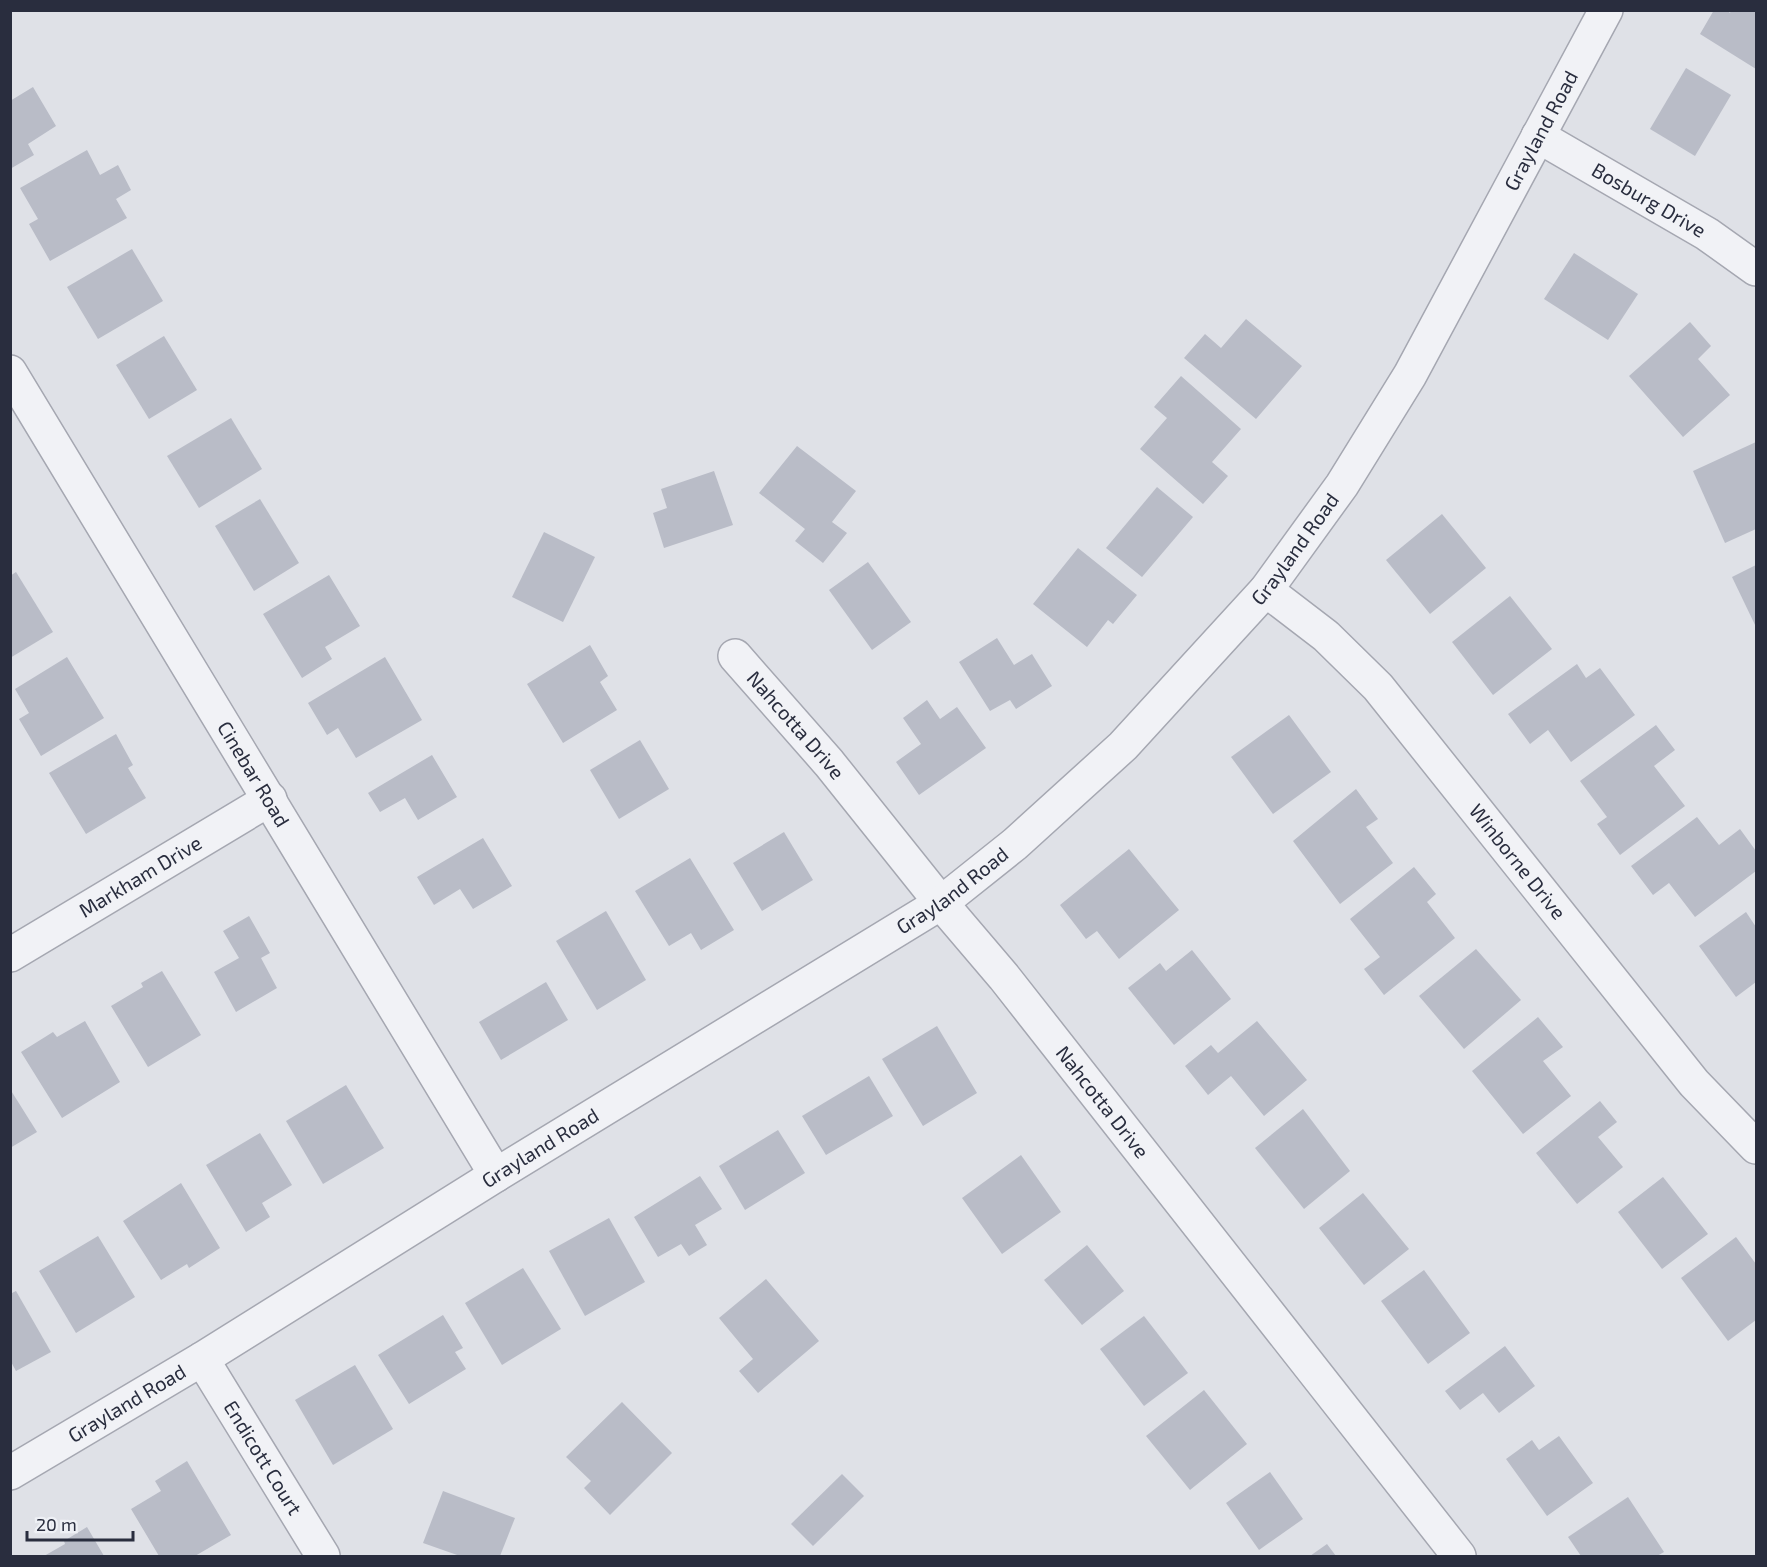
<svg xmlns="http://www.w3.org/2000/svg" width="1767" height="1567" viewBox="0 0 1767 1567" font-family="'Exo 2',sans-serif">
<rect width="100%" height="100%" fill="#dfe1e7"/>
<!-- building -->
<g fill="#b9bcc7">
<path d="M 1714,10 L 1727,10 L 1730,13 L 1731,10 L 1756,10 L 1756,69 L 1700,34 Z"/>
<path d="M 1686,68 L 1731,95 L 1695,156 L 1650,129 Z"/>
<path d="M 33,87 L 56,126 L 28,144 L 34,155 L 10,169 L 10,101 Z"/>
<path d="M 87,150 L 100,175 L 118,165 L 131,190 L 116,199 L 127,218 L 50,261 L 29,224 L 38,219 L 20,188 Z"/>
<path d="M 132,249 L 163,301 L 98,339 L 67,287 Z"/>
<path d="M 1574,253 L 1638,294 L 1608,340 L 1544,299 Z"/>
<path d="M 1246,319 L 1302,366 L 1256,419 L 1184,358 L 1205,334 L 1221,348 Z"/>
<path d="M 1690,322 L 1711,346 L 1698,359 L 1730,395 L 1683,437 L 1629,376 Z"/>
<path d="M 164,336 L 197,390 L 149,419 L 116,365 Z"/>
<path d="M 1181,376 L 1241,429 L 1212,462 L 1228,476 L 1203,504 L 1140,449 L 1167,418 L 1154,407 Z"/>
<path d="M 231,418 L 262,469 L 199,508 L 167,456 Z"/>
<path d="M 1756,442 L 1756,529 L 1725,543 L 1693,471 Z"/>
<path d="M 797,446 L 856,491 L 832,522 L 847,533 L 823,563 L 795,541 L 805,529 L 759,493 Z"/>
<path d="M 714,471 L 733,525 L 664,548 L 653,513 L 667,508 L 661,489 Z"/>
<path d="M 1157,487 L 1193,517 L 1142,577 L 1106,548 Z"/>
<path d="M 260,499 L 299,563 L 254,591 L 215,526 Z"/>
<path d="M 1442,514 L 1486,568 L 1430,614 L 1386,560 Z"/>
<path d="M 544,532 L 595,557 L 563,622 L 512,597 Z"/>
<path d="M 1078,548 L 1137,595 L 1113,624 L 1108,620 L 1087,647 L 1033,604 Z"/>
<path d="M 868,562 L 911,622 L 872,650 L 829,590 Z"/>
<path d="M 1756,565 L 1756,627 L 1732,577 Z"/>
<path d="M 16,572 L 53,632 L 10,658 L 10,576 Z"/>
<path d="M 329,575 L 360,626 L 325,647 L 332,659 L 302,678 L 263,614 Z"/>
<path d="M 1510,596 L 1552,649 L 1493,695 L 1452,642 Z"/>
<path d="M 997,638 L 1014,665 L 1032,654 L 1052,686 L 1016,709 L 1010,700 L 990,711 L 959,662 Z"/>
<path d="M 590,645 L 608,676 L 600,682 L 617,710 L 563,743 L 527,684 Z"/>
<path d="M 67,657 L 104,718 L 41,756 L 19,719 L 29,713 L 15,689 Z"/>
<path d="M 385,657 L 422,720 L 356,758 L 338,728 L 327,735 L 308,703 Z"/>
<path d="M 1577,664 L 1586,678 L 1600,668 L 1635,715 L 1571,762 L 1548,730 L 1530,744 L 1508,714 Z"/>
<path d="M 927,700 L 940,719 L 957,707 L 986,748 L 919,795 L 896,762 L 921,744 L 903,718 Z"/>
<path d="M 1289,715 L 1331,772 L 1273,814 L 1231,757 Z"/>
<path d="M 1656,725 L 1675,750 L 1654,766 L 1685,806 L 1620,855 L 1597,824 L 1607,817 L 1580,781 Z"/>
<path d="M 116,734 L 133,765 L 128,768 L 146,798 L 86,834 L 49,773 Z"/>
<path d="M 640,740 L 669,789 L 619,819 L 590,770 Z"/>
<path d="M 432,755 L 457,797 L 418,820 L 405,798 L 380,812 L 368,793 Z"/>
<path d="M 1356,789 L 1378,819 L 1366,827 L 1393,863 L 1340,904 L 1293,841 Z"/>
<path d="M 1697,817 L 1719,845 L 1740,829 L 1756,851 L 1756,871 L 1695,917 L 1669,883 L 1653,895 L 1631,866 Z"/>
<path d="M 784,832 L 813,880 L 762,911 L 733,863 Z"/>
<path d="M 483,838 L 512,886 L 473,909 L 460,889 L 434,905 L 417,877 Z"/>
<path d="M 1129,849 L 1179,910 L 1119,959 L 1097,931 L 1086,939 L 1060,905 Z"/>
<path d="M 690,858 L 734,930 L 701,950 L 691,933 L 669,946 L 635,891 Z"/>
<path d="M 1414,867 L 1436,894 L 1427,902 L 1455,938 L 1384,995 L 1364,969 L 1380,957 L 1350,919 Z"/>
<path d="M 606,911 L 646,980 L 597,1010 L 556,941 Z"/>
<path d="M 1746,912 L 1756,927 L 1756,982 L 1736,997 L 1699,946 Z"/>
<path d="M 249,916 L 270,953 L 261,958 L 277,988 L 236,1012 L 214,972 L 239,958 L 223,931 Z"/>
<path d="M 1476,949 L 1521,1000 L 1464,1049 L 1419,996 Z"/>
<path d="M 1192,950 L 1231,999 L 1174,1045 L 1128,988 L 1160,963 L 1166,971 Z"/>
<path d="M 162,971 L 201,1035 L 148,1067 L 111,1006 L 143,987 L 141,983 Z"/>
<path d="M 546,982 L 568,1020 L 501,1060 L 479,1022 Z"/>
<path d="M 1538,1017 L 1563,1047 L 1543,1061 L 1571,1096 L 1523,1134 L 1472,1071 Z"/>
<path d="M 85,1021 L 120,1082 L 62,1118 L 21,1052 L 53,1032 L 57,1037 Z"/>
<path d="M 1257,1021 L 1307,1080 L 1264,1116 L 1231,1076 L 1208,1095 L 1185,1066 L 1211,1045 L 1218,1053 Z"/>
<path d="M 937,1026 L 977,1093 L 923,1126 L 882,1059 Z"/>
<path d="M 869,1076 L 893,1116 L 826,1155 L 802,1116 Z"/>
<path d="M 346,1085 L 384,1148 L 323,1184 L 286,1121 Z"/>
<path d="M 10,1089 L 37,1132 L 10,1148 Z"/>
<path d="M 1600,1101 L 1617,1122 L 1598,1137 L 1623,1167 L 1577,1204 L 1536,1153 Z"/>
<path d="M 1303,1109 L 1350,1171 L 1304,1209 L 1255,1148 Z"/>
<path d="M 778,1130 L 805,1173 L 745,1210 L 719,1166 Z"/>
<path d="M 260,1133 L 292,1185 L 262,1203 L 270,1217 L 246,1232 L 206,1165 Z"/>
<path d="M 1021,1155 L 1061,1212 L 1002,1254 L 962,1198 Z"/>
<path d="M 700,1176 L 722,1209 L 695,1225 L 707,1245 L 689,1256 L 681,1244 L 658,1257 L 634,1217 Z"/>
<path d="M 1663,1177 L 1708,1234 L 1662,1269 L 1618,1212 Z"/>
<path d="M 181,1183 L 220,1248 L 189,1268 L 187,1264 L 161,1280 L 123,1221 Z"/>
<path d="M 1363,1193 L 1409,1249 L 1364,1285 L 1319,1228 Z"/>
<path d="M 609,1218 L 645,1282 L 585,1316 L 549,1251 Z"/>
<path d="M 98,1236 L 135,1297 L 76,1333 L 39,1271 Z"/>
<path d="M 1736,1237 L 1756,1264 L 1756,1320 L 1728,1341 L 1681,1278 Z"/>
<path d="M 1087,1245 L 1124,1291 L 1082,1325 L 1044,1280 Z"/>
<path d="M 523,1268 L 561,1329 L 502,1365 L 465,1303 Z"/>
<path d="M 1424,1270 L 1470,1333 L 1428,1364 L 1381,1301 Z"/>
<path d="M 766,1279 L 819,1341 L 758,1393 L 739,1371 L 753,1359 L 719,1318 Z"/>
<path d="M 16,1291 L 51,1352 L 16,1371 L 10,1360 L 10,1294 Z"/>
<path d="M 443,1315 L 463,1348 L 455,1352 L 466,1369 L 409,1404 L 378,1355 Z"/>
<path d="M 1144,1316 L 1188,1373 L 1144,1406 L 1100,1349 Z"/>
<path d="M 1505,1346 L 1535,1386 L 1499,1413 L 1483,1393 L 1460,1410 L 1445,1391 Z"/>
<path d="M 355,1365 L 393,1429 L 333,1465 L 295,1400 Z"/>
<path d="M 1204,1390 L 1247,1444 L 1190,1490 L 1146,1436 Z"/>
<path d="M 622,1402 L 672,1453 L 610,1515 L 584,1488 L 591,1481 L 566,1457 Z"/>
<path d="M 1559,1436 L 1593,1483 L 1547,1516 L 1506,1459 L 1532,1440 L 1539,1450 Z"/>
<path d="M 187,1461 L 231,1535 L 195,1556 L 159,1556 L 131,1509 L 161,1491 L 155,1481 Z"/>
<path d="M 1270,1472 L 1303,1519 L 1259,1550 L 1226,1503 Z"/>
<path d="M 842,1474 L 864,1496 L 813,1546 L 791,1524 Z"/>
<path d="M 443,1491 L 515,1518 L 500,1556 L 460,1556 L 423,1543 Z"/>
<path d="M 1628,1497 L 1664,1552 L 1657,1556 L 1581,1556 L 1568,1537 Z"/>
<path d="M 87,1527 L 104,1556 L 44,1556 L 65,1544 L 64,1541 Z"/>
<path d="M 1327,1544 L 1336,1556 L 1310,1556 Z"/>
</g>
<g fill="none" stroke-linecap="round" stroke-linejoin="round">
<!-- street casing -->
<g stroke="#a5a7b1" stroke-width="36">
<g id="street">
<path id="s1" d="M 1538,136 L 1707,234 L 1756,269"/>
<path id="s2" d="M 10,372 L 496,1175"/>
<path id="s3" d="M 1266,590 L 1326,636 L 1378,687 L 1694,1083 L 1756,1147"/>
<path id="s4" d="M 735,656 L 829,763 L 941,903 L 1004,977 L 1459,1556"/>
<path id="s5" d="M 10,955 L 270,799"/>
<path id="s6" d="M 202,1359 L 323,1556"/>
<path id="s7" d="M 10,1473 L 202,1359 L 496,1175 L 941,903 L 1015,844 L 1123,746 L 1266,590 L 1342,485 L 1410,375 L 1606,10"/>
</g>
</g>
<!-- street -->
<use href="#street" stroke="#f1f2f6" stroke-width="33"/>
</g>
<g text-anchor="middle" stroke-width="4.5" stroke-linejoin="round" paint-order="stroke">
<!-- street labels -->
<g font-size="20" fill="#292d3e" stroke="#eef0f5">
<text dy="7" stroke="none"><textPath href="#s7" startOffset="2080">Grayland Road</textPath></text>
<text dy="7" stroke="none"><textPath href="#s1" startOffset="128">Bosburg Drive</textPath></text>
<text dy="7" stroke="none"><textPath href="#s7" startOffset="1594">Grayland Road</textPath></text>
<text dy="7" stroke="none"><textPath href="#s4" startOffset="92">Nahcotta Drive</textPath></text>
<text dy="7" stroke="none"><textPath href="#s2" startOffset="470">Cinebar Road</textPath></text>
<text dy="7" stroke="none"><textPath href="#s3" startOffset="372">Winborne Drive</textPath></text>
<text dy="7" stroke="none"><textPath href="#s5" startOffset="152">Markham Drive</textPath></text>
<text dy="7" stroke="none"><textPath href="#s7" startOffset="1108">Grayland Road</textPath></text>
<text dy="7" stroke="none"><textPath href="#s4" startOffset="578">Nahcotta Drive</textPath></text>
<text dy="7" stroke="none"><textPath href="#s7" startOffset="622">Grayland Road</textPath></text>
<text dy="7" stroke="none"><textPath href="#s7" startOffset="136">Grayland Road</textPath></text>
<text dy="7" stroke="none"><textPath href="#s6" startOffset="116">Endicott Court</textPath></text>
</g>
</g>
<!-- border -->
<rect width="1767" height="1567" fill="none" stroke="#292d3e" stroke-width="24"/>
<!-- scale -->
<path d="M27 1531v9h106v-9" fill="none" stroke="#292d3e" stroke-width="3"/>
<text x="36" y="1531" font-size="18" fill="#292d3e" stroke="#eef0f5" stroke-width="4.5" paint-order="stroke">20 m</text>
</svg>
